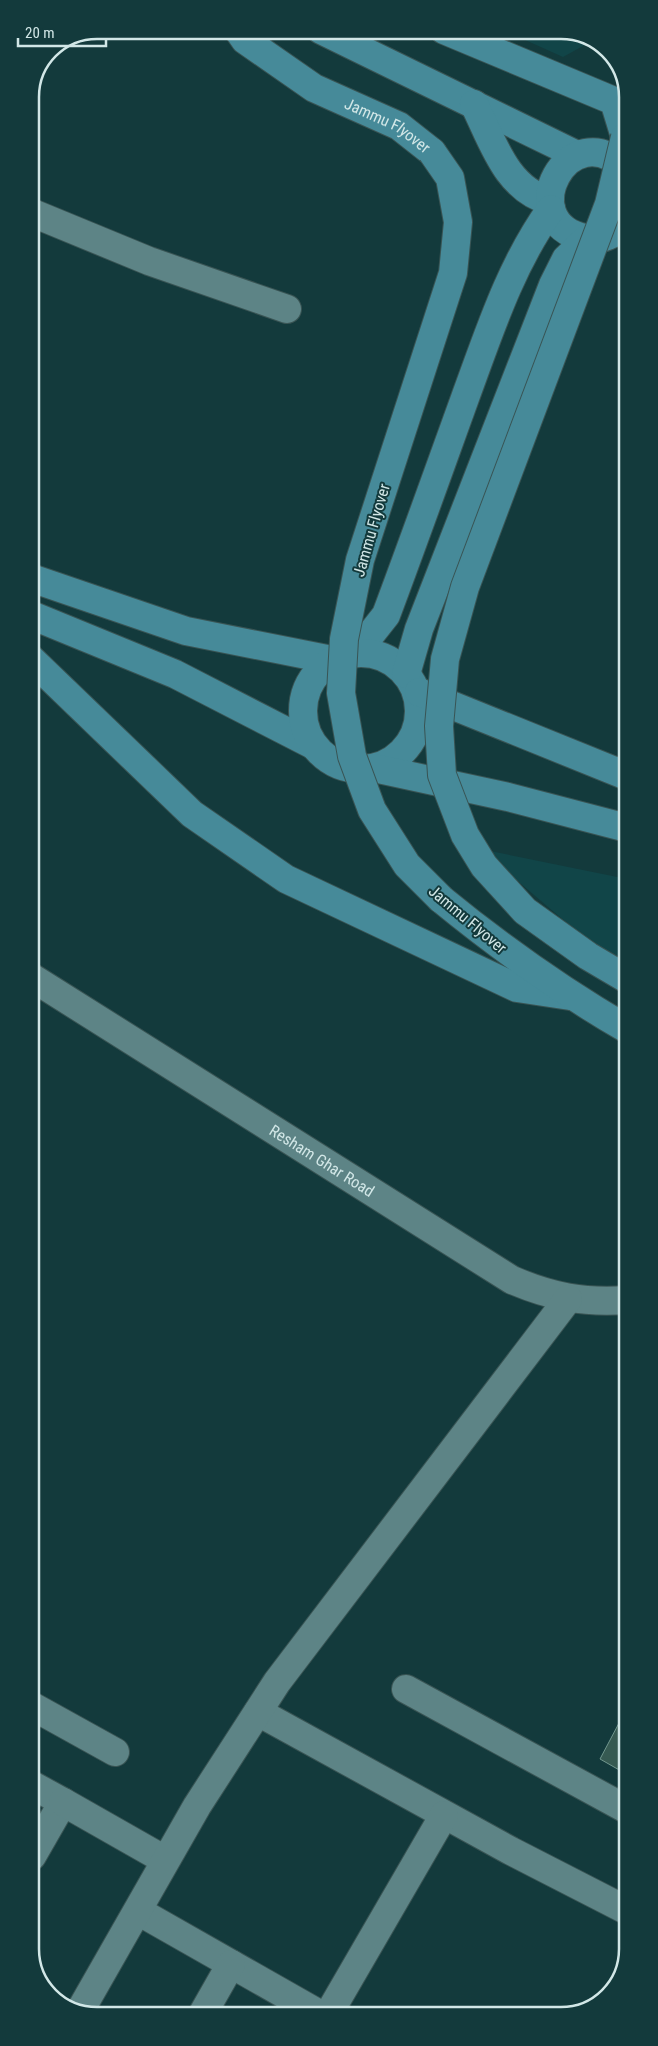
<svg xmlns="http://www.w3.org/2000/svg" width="658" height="2046" viewBox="0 0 658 2046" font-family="'Roboto Condensed',sans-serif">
<rect width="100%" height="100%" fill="#133a3c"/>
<!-- built -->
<g fill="#114548">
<path d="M 503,30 L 566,30 L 592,41 L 563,57 Z"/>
<path d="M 480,849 L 627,879 L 627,964 L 595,947 Z"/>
</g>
<!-- building -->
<path fill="#365a52" stroke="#71978e" d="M 628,1706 L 628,1775 L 600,1759 Z"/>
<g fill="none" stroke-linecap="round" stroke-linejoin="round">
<!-- minor casing -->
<g stroke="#395454" stroke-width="30">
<g id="minor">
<path d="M 30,212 L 149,261 L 287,309"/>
<path id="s1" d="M 31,977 L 512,1280 C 552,1297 583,1303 627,1300"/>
<path d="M 406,1689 L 628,1810"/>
<path d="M 32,1706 L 115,1752"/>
<path d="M 258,1712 L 511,1851 L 628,1911"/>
<path d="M 32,1785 L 63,1802 L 32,1856"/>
<path d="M 63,1802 L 165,1860"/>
<path d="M 138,1911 L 321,2015"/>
<path d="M 80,2011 L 197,1806 L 277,1682 L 568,1299"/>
<path d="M 202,2015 L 231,1964"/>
<path d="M 328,2015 L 444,1815"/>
</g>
</g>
<!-- major casing -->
<g stroke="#395454" stroke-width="30">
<g id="major">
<path id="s2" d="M 238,30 L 245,40 L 314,88 L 399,126 L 432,152"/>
<path d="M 321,30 L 577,155"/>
<path d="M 444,30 L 614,101 L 625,137"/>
<path d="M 474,104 C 493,142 506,189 550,201"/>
<path d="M 626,169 C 569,111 511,222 585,238 C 601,242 616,234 626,222"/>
<path d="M 31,578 L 186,631 L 332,660"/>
<path d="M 31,615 L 175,674 L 313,745"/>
<path d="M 356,653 L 386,615 C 413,543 439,470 465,398 C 489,333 510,266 551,209"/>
<circle cx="361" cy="711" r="58"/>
<path d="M 31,659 L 192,814 L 286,879 L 517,988 L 570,996"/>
<path d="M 406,674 L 419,629 L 553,285 L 566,259 L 587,239"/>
<path d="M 419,692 L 627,776"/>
<path d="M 374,768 L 508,797 L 627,828"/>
<path d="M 441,899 C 502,949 558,989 627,1029"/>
</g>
</g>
<!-- minor -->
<use href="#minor" stroke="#5d8486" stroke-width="28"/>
<!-- major -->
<use href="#major" stroke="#468a99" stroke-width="28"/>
<!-- major-bridge casing -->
<g stroke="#395454" stroke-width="30" stroke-linecap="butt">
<g id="major-bridge">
<path d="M 625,137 L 609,204 L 465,587 L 445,659 L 439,726 L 442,775 L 465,835 L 484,866 L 525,911 L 588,956 L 627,979"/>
<path d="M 432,152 L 450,178 L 458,222 L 453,273 L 360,560 L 344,639 L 341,693 L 352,756 L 372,810 L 407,865 L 441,899"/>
</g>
</g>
<!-- major-bridge -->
<use href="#major-bridge" stroke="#468a99" stroke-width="28"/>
</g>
<g text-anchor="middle" stroke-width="4" stroke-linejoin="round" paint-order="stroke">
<!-- street labels -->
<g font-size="16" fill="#d2e7e7" stroke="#133a3c">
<text dy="6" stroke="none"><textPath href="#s2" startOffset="179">Jammu Flyover</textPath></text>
<text transform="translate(371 530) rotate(-74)" y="6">Jammu Flyover</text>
<text transform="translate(468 919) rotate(40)" y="6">Jammu Flyover</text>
<text dy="6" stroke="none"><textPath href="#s1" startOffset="344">Resham Ghar Road</textPath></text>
</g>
</g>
<!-- crop -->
<path d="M0 0H658V2046H0ZM97 39H561A58 58 0 0 1 619 97V1949A58 58 0 0 1 561 2007H97A58 58 0 0 1 39 1949V97A58 58 0 0 1 97 39Z" fill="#133a3c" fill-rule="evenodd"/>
<path fill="none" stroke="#d2e7e7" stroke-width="2.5" d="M97 39H561A58 58 0 0 1 619 97V1949A58 58 0 0 1 561 2007H97A58 58 0 0 1 39 1949V97A58 58 0 0 1 97 39Z"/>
<!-- scale -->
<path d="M18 38v8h88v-8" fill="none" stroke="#d2e7e7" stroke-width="2.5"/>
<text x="25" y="38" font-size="15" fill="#d2e7e7" stroke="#133a3c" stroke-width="4" paint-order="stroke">20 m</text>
</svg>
